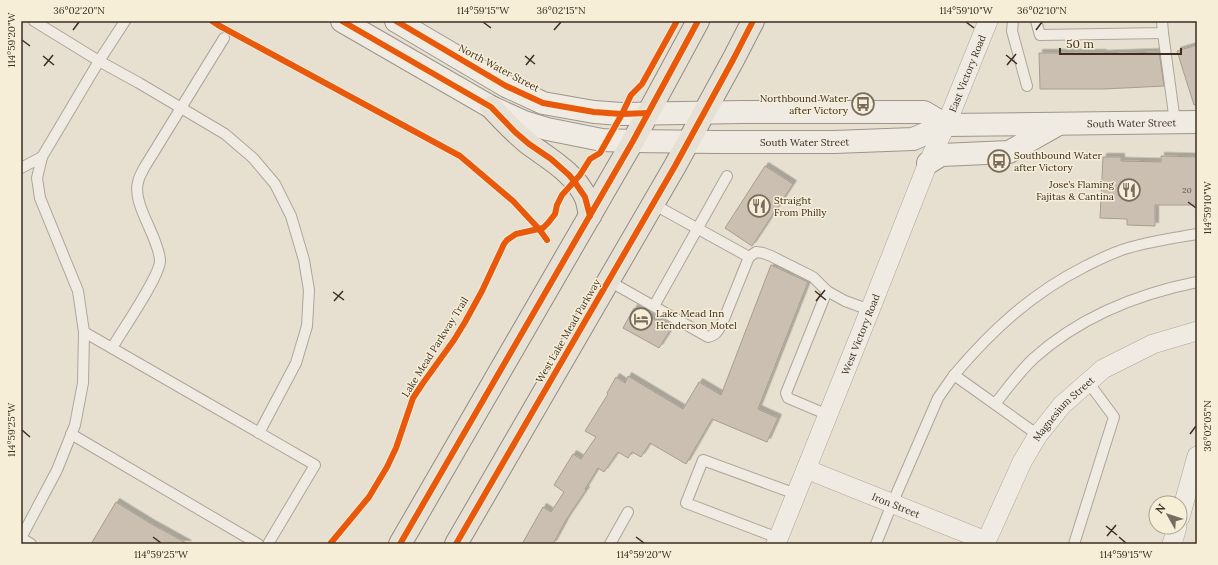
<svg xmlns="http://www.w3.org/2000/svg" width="1218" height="565" font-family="Lora,serif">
<defs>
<filter id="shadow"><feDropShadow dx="3.5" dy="-3.5" stdDeviation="0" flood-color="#0004"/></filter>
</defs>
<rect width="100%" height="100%" fill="#e7e0d1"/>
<!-- building -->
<g fill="#cbbfb2" stroke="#a89c90" filter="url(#shadow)">
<path d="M1197,45V104L1194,105L1177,51Z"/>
<path d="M1159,52L1164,86L1104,89H1040L1039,53H1103V54Z"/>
<path d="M1161,156L1197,157V205H1155V226L1127,225V219L1100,218L1103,157H1121V161L1161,162Z"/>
<path d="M765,166L793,184L752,246L725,228Z"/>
<path d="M771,265L808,282L758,409L778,418L767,442L712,419L686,464L650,443L641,457L632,452L628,458L618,452L604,472L598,468L585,489L586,490L566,520L553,544H522L543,507L551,512L564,492L554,485L573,454L581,459L596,437L585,431L608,394L607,393L616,377L625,383L628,376L683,409L699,382L721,395Z"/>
<path d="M634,308L671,329L659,348L623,328Z"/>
<path d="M116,502L150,523L188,544H91Z"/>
</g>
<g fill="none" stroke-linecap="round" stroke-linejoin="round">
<!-- service casing -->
<g stroke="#ada599" stroke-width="12">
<g id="service">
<path d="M34,21L99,61L139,83L225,134L253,158L275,184L291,216L304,260L309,290L307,326L296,363L259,433"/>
<path d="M1013,21L1012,31L1027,86"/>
<path d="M1036,21L1040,35L1163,33L1162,21"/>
<path d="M1163,33L1175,122"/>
<path d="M21,168L42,157"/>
<path d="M749,257L756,252L763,253L771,256L813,277L827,291L845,301L870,310"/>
<path d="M609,281L708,337C716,335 718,331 722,324L749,257L653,204"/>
<path d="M827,291L786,393L788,398L828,415"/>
<path d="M654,306L727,176"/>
<path d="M84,332L315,465L268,544"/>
<path d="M112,348C121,332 161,275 160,260C158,235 132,205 138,182C139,177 142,172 144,168L224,38"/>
<path d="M995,404C1007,389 1019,372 1034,358C1080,317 1137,294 1197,282"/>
<path d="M71,434L258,544"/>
<path d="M1038,435L954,375C992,330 1031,294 1084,267C1098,260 1113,252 1128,248C1151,241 1174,238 1197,234"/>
<path d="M21,538L57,470L75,425L83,383L84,332L78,291L40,198L37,178L42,157L99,61L125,21"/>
<path d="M21,538L31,544"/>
<path d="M778,538L686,503L703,460L796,494"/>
<path d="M610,544L628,512"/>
<path d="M876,544L892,504L938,398L954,375"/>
<path d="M1074,544L1114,417L1088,382"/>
</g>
</g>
<!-- minor casing -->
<g stroke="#ada599" stroke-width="20">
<g id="minor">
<path id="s1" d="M806,469L986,541"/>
<path d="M1180,517L1197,456"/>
<path id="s2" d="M776,544L870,310L928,163L946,125L988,21"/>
<path id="s3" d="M985,544L1022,462L1038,435L1062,405L1103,369L1153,344L1197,331"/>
<path d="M1172,544L1177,527"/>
</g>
</g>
<!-- secondary casing -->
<g stroke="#9c958a" stroke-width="24">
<g id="secondary">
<path id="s4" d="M342,21L491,107L524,122L547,129L602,140L633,141L717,142H834L913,139L946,125L1197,122"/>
<path d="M396,21L506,86L543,103L594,112L622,114L743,112H924L946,125"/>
<path d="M928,163L941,155L1009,152L1057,125"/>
</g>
</g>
<!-- primary casing -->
<g stroke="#928b80" stroke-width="24">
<g id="primary">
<path d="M491,107C503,120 515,133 529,144C549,159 575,173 586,198C588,204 589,210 590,216"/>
<path d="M400,544L633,141L698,21"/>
<path d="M456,544L675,166L734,58L753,21"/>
</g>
</g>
<!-- service -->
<use href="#service" stroke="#efebe3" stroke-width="10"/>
<!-- minor -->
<use href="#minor" stroke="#efebe3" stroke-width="19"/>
<!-- secondary -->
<use href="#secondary" stroke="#efebe3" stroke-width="22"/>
<!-- primary -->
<use href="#primary" stroke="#e6e1d4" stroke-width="22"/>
<!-- cycleway casing -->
<g stroke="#f7eed8" stroke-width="8">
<g id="cycleway">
<path d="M212,21L218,25L460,156L513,201L539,229L547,240"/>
<path d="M342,21L491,107L515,132L529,144L551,159L569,175L574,181L585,197L590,216"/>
<path d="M396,21L506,86L543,103L594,112L622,114L648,113"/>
<path d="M330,544L369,497L387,467L396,448L413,398L423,383L454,340L465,322L482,291L504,244L507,240L516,234L543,228L548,223L555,214L557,205L562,195L580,175L590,159L600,153L622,114L631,95L642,84L677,21"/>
<path d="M400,544L633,141L698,21"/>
<path d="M456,544L675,166L734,58L753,21"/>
</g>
</g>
<!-- cycleway -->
<use href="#cycleway" stroke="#e8590c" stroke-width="6"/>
</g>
<!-- ticks -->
<path fill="none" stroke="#3d2e20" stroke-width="1.5" d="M483,22L491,28M966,22L974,28M73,30L79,22M554,30L561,22M1036,30L1042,22M22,40L30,46M1006,55L1017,64M43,56L54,65M525,56L535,64M526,65L534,55M1007,65L1016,54M44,66L53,55M1188,202L1196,208M815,291L826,300M333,292L344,300M334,301L343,291M816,301L825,290M22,430L30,437M1190,434L1196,426M1106,526L1117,535M1107,536L1116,525M153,537L161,543M636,537L644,543M1119,537L1126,543"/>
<!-- icons -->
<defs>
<g id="bus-ring" transform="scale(1.15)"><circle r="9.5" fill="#f7eed8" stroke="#786c5e" stroke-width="1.5"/><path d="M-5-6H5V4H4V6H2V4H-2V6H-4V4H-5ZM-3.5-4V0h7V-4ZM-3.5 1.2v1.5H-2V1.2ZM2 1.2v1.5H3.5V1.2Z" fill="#786c5e"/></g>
<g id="restaurant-ring" transform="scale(1.15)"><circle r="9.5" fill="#f7eed8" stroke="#786c5e" stroke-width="1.5"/><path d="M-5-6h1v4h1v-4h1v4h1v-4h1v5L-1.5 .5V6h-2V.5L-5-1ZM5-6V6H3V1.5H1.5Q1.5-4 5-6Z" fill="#786c5e"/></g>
<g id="hotel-ring" transform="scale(1.15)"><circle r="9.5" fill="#f7eed8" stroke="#786c5e" stroke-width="1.5"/><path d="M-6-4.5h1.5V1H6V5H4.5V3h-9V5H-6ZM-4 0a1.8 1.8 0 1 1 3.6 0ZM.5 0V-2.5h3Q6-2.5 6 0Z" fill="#786c5e"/></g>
</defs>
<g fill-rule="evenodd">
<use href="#bus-ring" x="863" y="104"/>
<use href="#bus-ring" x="999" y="161"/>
<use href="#restaurant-ring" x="1129" y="190"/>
<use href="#restaurant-ring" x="759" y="206"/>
<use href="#hotel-ring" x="641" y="319"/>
</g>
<g text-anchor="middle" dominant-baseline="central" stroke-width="3" stroke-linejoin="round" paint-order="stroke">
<!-- number labels -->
<g font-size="8" fill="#605244">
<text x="1187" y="190">20</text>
</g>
<!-- street labels -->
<g font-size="10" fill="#3d2e20" stroke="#f7eed8">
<text transform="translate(499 68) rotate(28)">North Water Street</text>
<text stroke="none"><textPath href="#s2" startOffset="508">East Victory Road</textPath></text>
<text stroke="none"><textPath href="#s4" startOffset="821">South Water Street</textPath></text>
<text stroke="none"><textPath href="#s4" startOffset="491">South Water Street</textPath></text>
<text transform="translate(568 331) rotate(-60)">West Lake Mead Parkway</text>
<text stroke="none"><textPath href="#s2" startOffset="226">West Victory Road</textPath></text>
<text transform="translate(435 347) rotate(-58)">Lake Mead Parkway Trail</text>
<text stroke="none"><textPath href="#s3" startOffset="158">Magnesium Street</textPath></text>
<text stroke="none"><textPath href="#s1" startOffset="97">Iron Street</textPath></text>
</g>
<!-- poi labels -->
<g font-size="10" fill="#3d2e20" stroke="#f7eed8" text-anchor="start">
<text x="848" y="98" text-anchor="end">Northbound Water<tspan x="848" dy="12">after Victory</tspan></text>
<text x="1014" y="155">Southbound Water<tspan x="1014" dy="12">after Victory</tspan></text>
<text x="1114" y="184" text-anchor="end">Jose’s Flaming<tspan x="1114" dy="12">Fajitas &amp; Cantina</tspan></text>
<text x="774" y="200">Straight<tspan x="774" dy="12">From Philly</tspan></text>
<text x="656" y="313">Lake Mead Inn<tspan x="656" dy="12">Henderson Motel</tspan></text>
</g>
</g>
<!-- border -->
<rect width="1218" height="565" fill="none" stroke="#f7eed8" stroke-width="44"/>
<!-- north arrow -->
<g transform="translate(1168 515) rotate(309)"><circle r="19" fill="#f7eed8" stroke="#ada18e"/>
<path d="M0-3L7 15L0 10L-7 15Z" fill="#786c5e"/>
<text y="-6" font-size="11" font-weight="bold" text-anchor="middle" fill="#3d2e20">N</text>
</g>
<!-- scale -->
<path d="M1060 48v6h121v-6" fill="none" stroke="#3d2e20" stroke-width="2"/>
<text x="1066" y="48" font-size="12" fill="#3d2e20" stroke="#f7eed8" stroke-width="3" paint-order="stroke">50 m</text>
<rect x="22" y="22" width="1174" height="521" fill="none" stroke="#3d2e20" stroke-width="1.5"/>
<g font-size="10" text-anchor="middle" fill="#3d2e20">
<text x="79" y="14">36°02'20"N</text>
<text x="483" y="14">114°59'15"W</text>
<text x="561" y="14">36°02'15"N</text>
<text x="966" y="14">114°59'10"W</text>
<text x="1042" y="14">36°02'10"N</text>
<text transform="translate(11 40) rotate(-90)" y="4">114°59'20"W</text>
<text transform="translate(1207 208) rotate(-90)" y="4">114°59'10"W</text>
<text transform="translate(1207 426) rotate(-90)" y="4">36°02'05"N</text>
<text transform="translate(11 430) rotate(-90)" y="4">114°59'25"W</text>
<text x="161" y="558">114°59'25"W</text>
<text x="644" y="558">114°59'20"W</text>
<text x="1126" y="558">114°59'15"W</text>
</g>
</svg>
